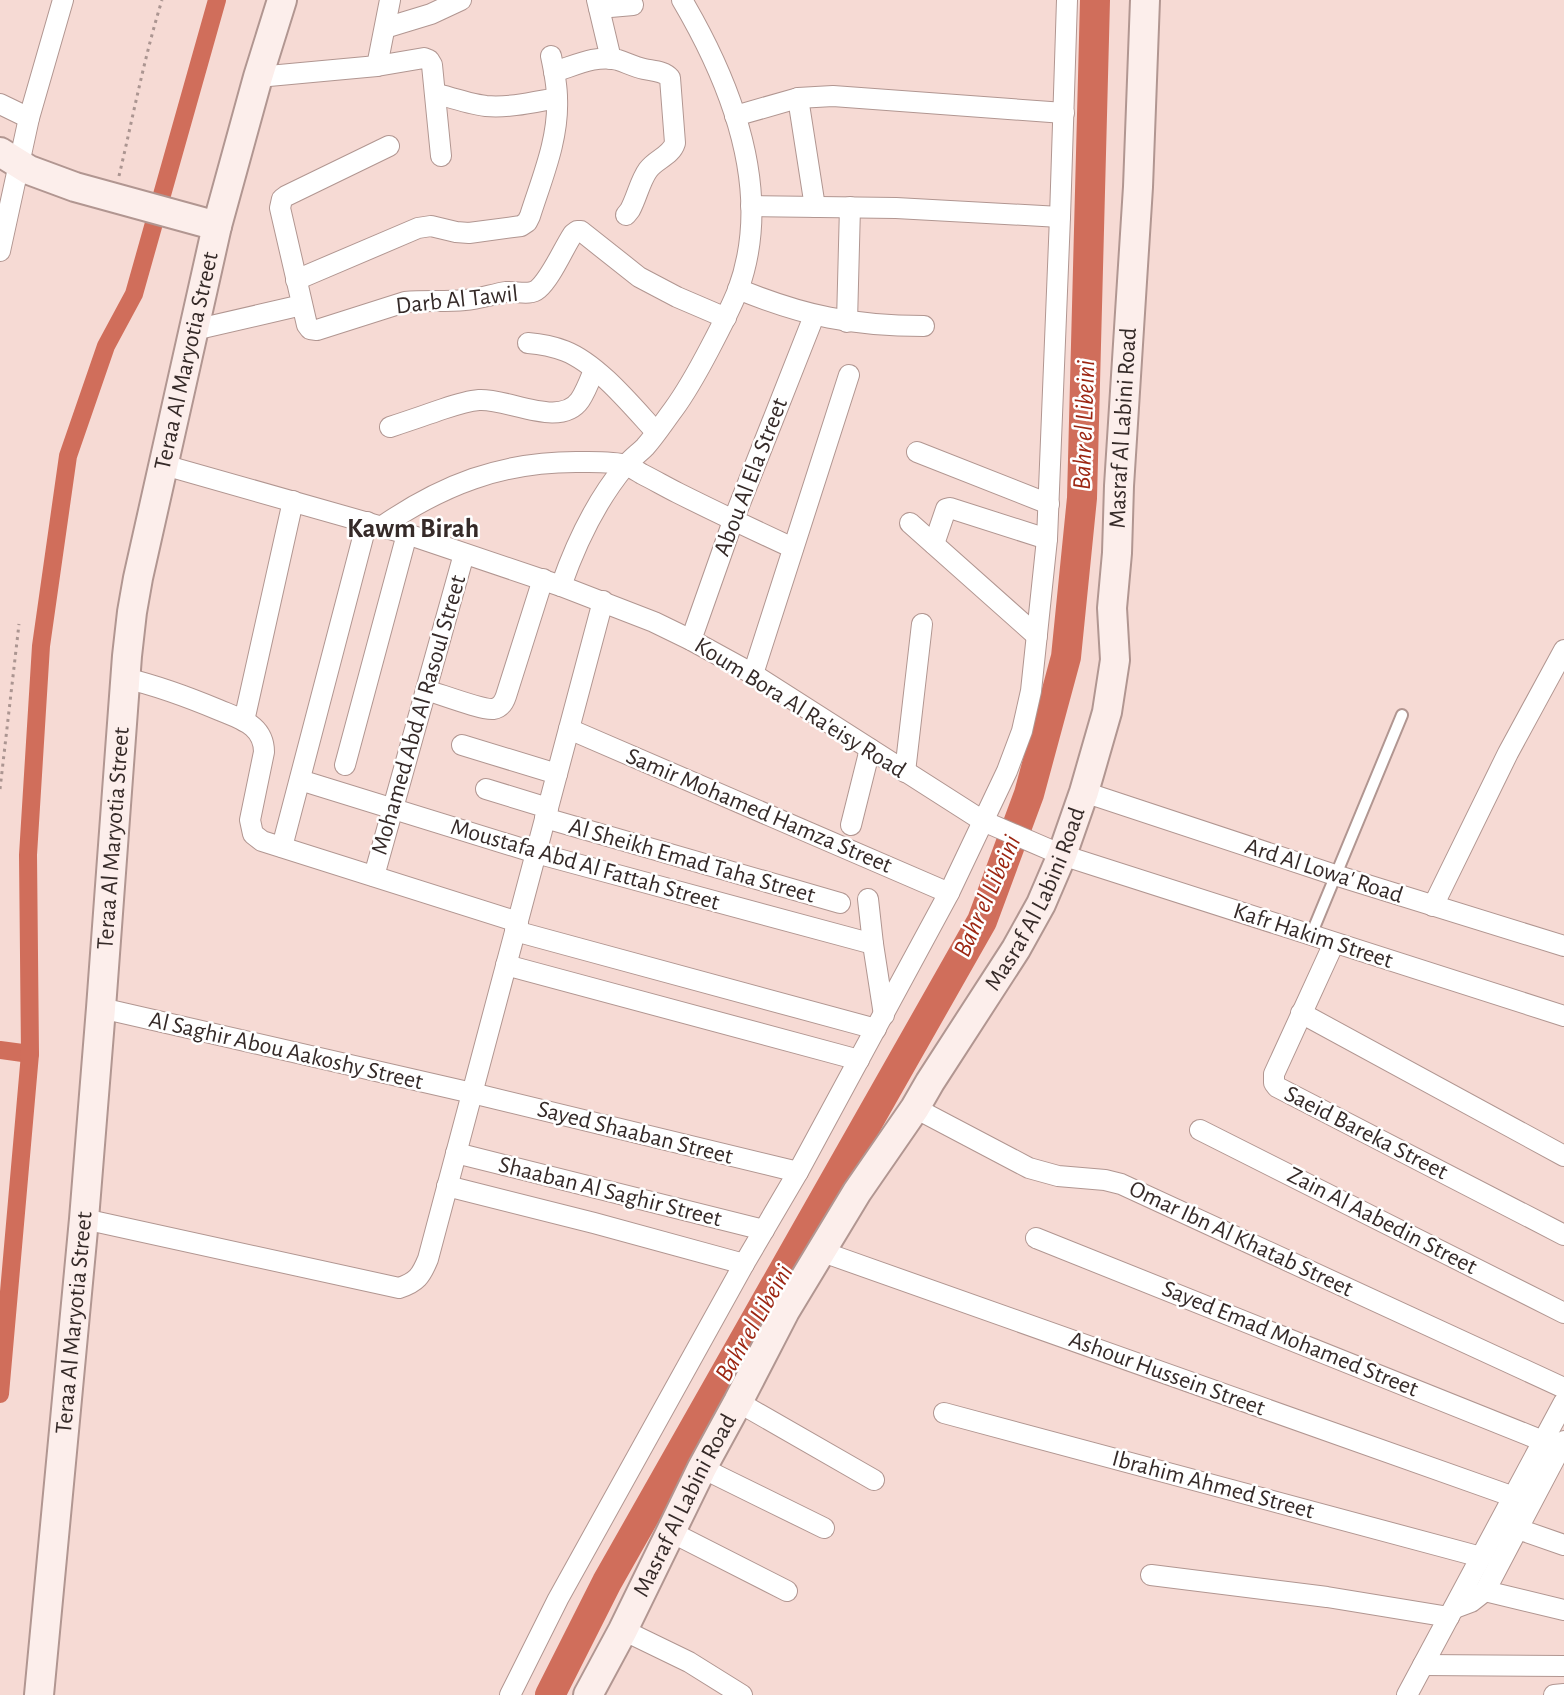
<svg xmlns="http://www.w3.org/2000/svg" width="1564" height="1695" font-family="'Alegreya Sans',sans-serif">
<rect width="100%" height="100%" fill="#f6dad4"/>
<g fill="none" stroke-linecap="round" stroke-linejoin="round">
<!-- canal -->
<g stroke="#d06e5b" stroke-width="18">
<path d="M0,1050L30,1054"/>
<path d="M0,1394L30,1054L28,855L41,646L68,456L106,346L134,294L217,0"/>
</g>
<!-- river -->
<path stroke="#d06e5b" stroke-width="30" d="M550,1695L607,1582L982,921L1029,794L1066,657L1082,498L1095,0"/>
<!-- lane casing -->
<g stroke="#b19691" stroke-width="14">
<path id="lane" d="M1311,935L1402,715"/>
</g>
<!-- street casing -->
<g stroke="#b19691" stroke-width="22">
<g id="street">
<path d="M597,0L611,59"/>
<path d="M599,8L633,5"/>
<path d="M385,28L431,14L461,0"/>
<path d="M377,66L390,0"/>
<path d="M554,72C574,66 596,54 618,60C627,63 635,67 644,69C653,71 664,71 670,78L675,143C671,156 656,159 648,170C640,181 637,197 630,210L626,215"/>
<path d="M258,77L377,66L424,58L429,60L432,65L441,156"/>
<path d="M435,93C452,98 469,104 486,106C510,108 534,102 557,98"/>
<path d="M798,98L815,207"/>
<path d="M0,104L29,118"/>
<path d="M735,116L798,98L833,96L1064,113"/>
<path d="M389,146L286,196L282,199L280,208L307,325L310,329L317,330L405,302C425,300 445,302 465,300C479,299 493,294 506,292C517,291 530,296 538,289C551,278 563,249 573,234L577,231H581L639,277L677,297L726,318"/>
<path d="M751,206L896,208L1060,217"/>
<path d="M0,251L29,118L63,0"/>
<path d="M296,280L418,228L431,226L456,232L469,233L521,226L527,222L530,216C542,178 559,139 557,98C557,84 554,70 551,56"/>
<path d="M738,289C804,316 853,326 924,326"/>
<path d="M847,322L850,207"/>
<path d="M194,330L302,305"/>
<path d="M528,343C541,344 552,346 565,351C598,364 632,406 656,432"/>
<path d="M390,427C408,421 426,415 443,409C455,405 467,401 479,400C508,398 560,429 580,400C586,391 590,380 594,370"/>
<path d="M917,452L1049,504"/>
<path d="M164,465L407,534L561,586L654,622L691,640L753,674L983,821L1062,855L1564,1016"/>
<path d="M910,523L1037,636"/>
<path d="M381,527C442,485 501,462 576,462C590,462 613,461 626,465C631,467 637,471 642,474C654,480 666,487 678,493C716,512 754,530 793,548"/>
<path d="M934,544L946,509L950,508L1047,539"/>
<path d="M561,586C576,543 596,501 625,466C631,459 639,453 645,447C655,436 664,422 673,410C687,391 699,369 710,348C720,329 730,310 738,290C774,192 732,85 682,0"/>
<path d="M691,640L733,521L814,316"/>
<path d="M753,674L849,375"/>
<path d="M125,678C158,686 188,697 219,710C231,715 244,719 253,727C261,734 264,742 264,752L250,820L253,834L262,841L518,922"/>
<path d="M426,690C440,694 482,710 493,709C500,708 504,702 506,696L543,579"/>
<path d="M244,721L293,501"/>
<path d="M569,729L949,893"/>
<path d="M462,745L557,774"/>
<path d="M345,765L407,534"/>
<path d="M905,772L922,624"/>
<path d="M300,780L536,853L873,944"/>
<path d="M486,789L548,808"/>
<path d="M1084,792L1335,875L1564,946"/>
<path d="M545,818L840,903"/>
<path d="M851,825L870,749"/>
<path d="M282,847L367,522"/>
<path d="M374,876L464,554"/>
<path d="M868,899L873,944L884,1015"/>
<path d="M1433,906L1508,753L1564,650"/>
<path d="M515,931L876,1029"/>
<path d="M1334,943L1274,1074V1083L1277,1087L1564,1235"/>
<path d="M506,965L859,1060"/>
<path d="M101,1008L472,1093L798,1172"/>
<path d="M1301,1013L1564,1156"/>
<path d="M915,1108L1029,1168L1058,1176L1105,1180L1121,1184L1564,1388"/>
<path d="M1200,1130L1564,1313"/>
<path d="M456,1153L764,1230"/>
<path d="M447,1186L594,1223L744,1264"/>
<path d="M84,1219L399,1288C417,1282 421,1276 428,1259L603,601"/>
<path d="M1036,1238L1543,1441"/>
<path d="M820,1251L1514,1497"/>
<path d="M738,1402L874,1480"/>
<path d="M944,1413L1481,1557"/>
<path d="M702,1468L824,1528"/>
<path d="M1518,1529L1564,1545"/>
<path d="M671,1532L787,1591"/>
<path d="M1151,1575L1327,1597L1449,1617"/>
<path d="M1485,1591L1564,1610"/>
<path d="M1455,1608L1471,1602L1485,1591L1564,1441"/>
<path d="M623,1630L689,1662L742,1695"/>
<path d="M1423,1665L1564,1666"/>
<path d="M510,1695L558,1599L744,1264L798,1172L949,893L1007,771L1022,731L1031,691L1047,539L1060,217L1067,0"/>
<path d="M1407,1695L1564,1402"/>
<path d="M1554,1695L1564,1694"/>
</g>
</g>
<!-- secondary casing -->
<g stroke="#b19691" stroke-width="32">
<g id="secondary">
<path d="M0,152L29,170L75,187L217,226"/>
<path id="s1" d="M39,1695L84,1219L101,1008L127,656L132,612L138,578L217,226L258,77L282,0"/>
<path id="s2" d="M588,1695L623,1630L702,1468L738,1402L785,1311L857,1192L915,1108L930,1082L1016,949L1041,904L1062,855L1084,792L1107,712L1115,660L1112,608L1117,553L1119,486L1138,187L1145,0"/>
</g>
</g>
<!-- path -->
<g stroke="#ab9591" stroke-width="3" stroke-dasharray="3 4.5" stroke-linecap="butt">
<path d="M119,176C133,117 144,58 162,0"/>
<path d="M0,789L19,624"/>
</g>
<!-- lane -->
<use href="#lane" stroke="#fff" stroke-width="10"/>
<!-- street -->
<use href="#street" stroke="#fff" stroke-width="20"/>
<!-- secondary -->
<use href="#secondary" stroke="#fceeeb" stroke-width="28"/>
</g>
<g text-anchor="middle" dominant-baseline="central" stroke-width="5" stroke-linejoin="round" paint-order="stroke">
<!-- street labels -->
<g font-size="24" fill="#352a28" stroke="#fff">
<text transform="translate(457 300) rotate(-6)">Darb Al Tawil</text>
<text stroke="none"><textPath href="#s1" startOffset="1344">Teraa Al Maryotia Street</textPath></text>
<text stroke="none"><textPath href="#s2" startOffset="1401">Masraf Al Labini Road</textPath></text>
<text transform="translate(751 477) rotate(-69)">Abou Al Ela Street</text>
<text transform="translate(800 708) rotate(32)">Koum Bora Al Ra'eisy Road</text>
<text transform="translate(419 715) rotate(-74)">Mohamed Abd Al Rasoul Street</text>
<text transform="translate(759 811) rotate(23)">Samir Mohamed Hamza Street</text>
<text stroke="none"><textPath href="#s1" startOffset="860">Teraa Al Maryotia Street</textPath></text>
<text transform="translate(692 861) rotate(16)">Al Sheikh Emad Taha Street</text>
<text transform="translate(585 865) rotate(16)">Moustafa Abd Al Fattah Street</text>
<text transform="translate(1324 871) rotate(18)">Ard Al Lowa' Road</text>
<text stroke="none"><textPath href="#s2" startOffset="915">Masraf Al Labini Road</textPath></text>
<text transform="translate(1313 936) rotate(18)">Kafr Hakim Street</text>
<text transform="translate(286 1051) rotate(13)">Al Saghir Abou Aakoshy Street</text>
<text transform="translate(635 1133) rotate(14)">Sayed Shaaban Street</text>
<text transform="translate(1366 1133) rotate(27)">Saeid Bareka Street</text>
<text transform="translate(610 1192) rotate(14)">Shaaban Al Saghir Street</text>
<text transform="translate(1382 1221) rotate(27)">Zain Al Aabedin Street</text>
<text transform="translate(1241 1239) rotate(25)">Omar Ibn Al Khatab Street</text>
<text stroke="none"><textPath href="#s1" startOffset="374">Teraa Al Maryotia Street</textPath></text>
<text transform="translate(1290 1339) rotate(22)">Sayed Emad Mohamed Street</text>
<text transform="translate(1167 1374) rotate(20)">Ashour Hussein Street</text>
<text transform="translate(1213 1485) rotate(15)">Ibrahim Ahmed Street</text>
<text stroke="none"><textPath href="#s2" startOffset="213">Masraf Al Labini Road</textPath></text>
</g>
<!-- water labels -->
<g font-size="26" font-style="italic" fill="#9c2612" stroke="#fff">
<text transform="translate(1084 425) rotate(-88)">Bahr el Libeini</text>
<text transform="translate(987 896) rotate(-66)">Bahr el Libeini</text>
<text transform="translate(754 1323) rotate(-60)">Bahr el Libeini</text>
</g>
<!-- quarter labels -->
<g font-size="27" font-weight="bold" fill="#352a28" stroke="#fff">
<text x="413" y="528">Kawm Birah</text>
</g>
</g>
</svg>
